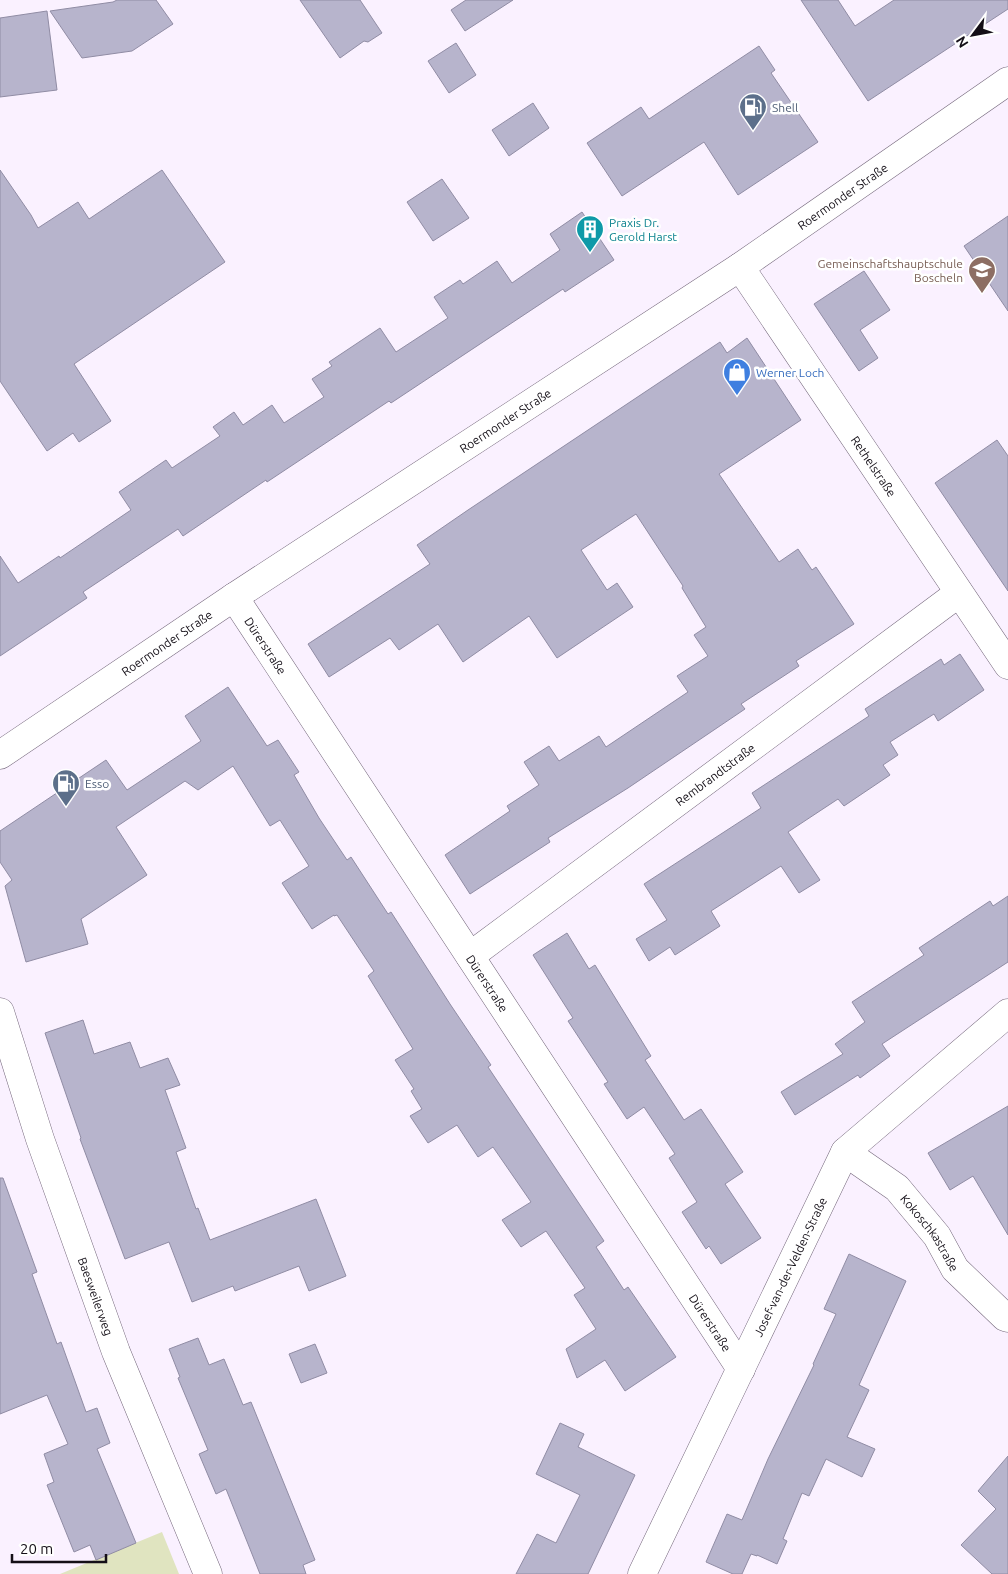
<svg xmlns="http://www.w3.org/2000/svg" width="1008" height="1574" font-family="Ubuntu,sans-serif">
<rect width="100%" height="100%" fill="#faf1ff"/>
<!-- green -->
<path fill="#e0e4c0" d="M162,1532L179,1574H60Z"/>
<!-- building -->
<g fill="#b7b4cc" stroke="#908ca4">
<path d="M117,0H156L173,24L132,51L82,58L50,11L113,2Z"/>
<path d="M300,0H360L382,33L368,42L364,41L340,58Z"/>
<path d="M466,0H513L465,31L451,10Z"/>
<path d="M801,0H838L855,26L894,0H1008V9L868,101Z"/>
<path d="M47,11L57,90L0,97V18Z"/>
<path d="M456,43L476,75L449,93L428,61Z"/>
<path d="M759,46L775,70L771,73L818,142L738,195L704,142L622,196L587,143L641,107L649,119Z"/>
<path d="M533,103L549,128L509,156L492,130Z"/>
<path d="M0,170L31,215L38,228L78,202L89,219L162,170L225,262L74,364L111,421L79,442L73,433L47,451L0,381Z"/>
<path d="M442,179L469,218L433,241L407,202Z"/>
<path d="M582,212L614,260L565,292L563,289L391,403L389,401L267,482L266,480L183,536L178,529L83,592L87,598L0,656V556L18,583L59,556L60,558L131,510L119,492L166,460L172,468L220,436L213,427L234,412L243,425L272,405L284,423L324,397L312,379L332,366L329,362L380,328L396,352L448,318L434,297L460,280L463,284L497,261L512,283L560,250L550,234Z"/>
<path d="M1008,216V311L964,246Z"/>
<path d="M864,271L890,310L860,330L878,358L859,371L814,304Z"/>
<path d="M747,338L801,420L719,474L779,562L798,549L812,570L816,567L854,624L796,661L799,666L741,704L745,709L628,788L548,838L550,842L470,894L445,855L510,811L507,806L539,785L524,762L549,746L559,761L599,736L606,747L688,692L677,676L708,656L694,635L706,627L682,588L683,586L636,514L581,550L607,590L617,583L633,607L557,658L529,616L463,662L438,624L399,650L390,638L329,677L308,644L430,564L417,545L468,510L720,342L727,353Z"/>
<path d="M997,440L1008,456V591L935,483Z"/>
<path d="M960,654L984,690L938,721L934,714L890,742L898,755L883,765L890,775L844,806L838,799L788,832L820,880L799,893L781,866L711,911L720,926L675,955L670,947L649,961L636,939L667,920L644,884L761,808L752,793L869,716L865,709L941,659L944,665Z"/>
<path d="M228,687L267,746L278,740L299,772L294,775L319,818L347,860L351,857L388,914L391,912L450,1004L491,1065L488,1067L604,1241L596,1247L624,1290L628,1287L676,1357L625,1391L605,1360L577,1378L566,1349L596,1329L574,1295L585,1288L546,1231L521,1247L502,1220L531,1202L493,1147L478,1157L457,1125L428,1143L410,1116L422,1109L411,1091L414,1089L395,1060L413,1049L368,976L374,971L337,915L334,916V915L312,929L282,883L309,866L280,820L270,826L233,766L198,790L185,781L116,827L147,875L81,919L88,944L26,962L5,886L12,880L0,862V831L106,760L127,790L201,741L185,716Z"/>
<path d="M1008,896V962L882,1044L890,1056L860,1078L858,1075L795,1115L781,1092L843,1054L835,1044L865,1022L852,1002L924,955L919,948L990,901L993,906Z"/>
<path d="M567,933L589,969L595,965L651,1056L645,1060L684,1120L701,1109L743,1172L725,1184L761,1238L721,1264L709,1246L706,1249L682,1212L697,1202L669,1158L675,1154L644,1107L627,1119L604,1084L608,1082L568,1021L573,1018L533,955Z"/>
<path d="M83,1020L94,1054L130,1042L140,1068L168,1058L180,1085L165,1090L186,1148L176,1152L196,1209L198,1208L210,1240L316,1199L346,1276L309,1291L299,1266L235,1291L233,1286L192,1302L169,1242L125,1259L80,1139L81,1138L45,1033Z"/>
<path d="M1008,1106V1235L973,1176L950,1190L928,1153Z"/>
<path d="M0,1178H3L37,1272L32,1274L57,1344L61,1342L86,1412L97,1408L110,1443L97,1449L136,1543L96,1560L90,1545L74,1552L47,1485L54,1482L44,1454L68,1444L47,1395L0,1414Z"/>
<path d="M849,1254L906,1281L859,1385L869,1390L847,1437L875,1449L862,1477L826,1459L809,1496L802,1493L783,1539L787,1541L777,1564L757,1555V1556L751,1554L742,1574H733L706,1562L727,1514L742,1520L768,1459L814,1365L813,1364L836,1314L824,1309Z"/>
<path d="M198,1338L209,1365L224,1359L243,1405L251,1402L315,1560L303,1565L306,1574H260L226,1489L216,1494L199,1454L208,1450L178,1378L180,1377L169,1349Z"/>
<path d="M315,1344L327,1373L301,1383L289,1354Z"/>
<path d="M560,1423L584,1434L578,1447L635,1475L588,1574H516L537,1534L556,1543L580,1495L536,1474Z"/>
<path d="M1008,1456V1574H992L961,1545L996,1509L978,1491Z"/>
</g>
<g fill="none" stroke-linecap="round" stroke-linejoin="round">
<!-- street casing -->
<g stroke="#74677b" stroke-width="29">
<g id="street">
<path id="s1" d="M740,267L1008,665"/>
<path id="s2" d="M234,597L741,1369"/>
<path id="s3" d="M470,956L959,593"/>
<path id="s4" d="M0,1012L40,1139L116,1352L208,1574"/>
<path id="s5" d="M845,1152L897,1188L937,1236L955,1269L1005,1317L1008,1318"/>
<path id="s6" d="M642,1574L845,1152L1008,1013"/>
</g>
</g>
<!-- secondary casing -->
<g stroke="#74677b" stroke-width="29">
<g id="secondary">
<path id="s7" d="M0,755L234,597L740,267L1008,81"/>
</g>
</g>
<!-- street -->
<use href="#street" stroke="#fff" stroke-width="28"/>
<!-- secondary -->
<use href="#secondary" stroke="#fff" stroke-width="28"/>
</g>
<!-- icons -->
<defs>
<g id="fuel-pin" transform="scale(1.4375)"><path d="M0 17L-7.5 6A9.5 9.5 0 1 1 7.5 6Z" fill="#5c6f8a" stroke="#fff"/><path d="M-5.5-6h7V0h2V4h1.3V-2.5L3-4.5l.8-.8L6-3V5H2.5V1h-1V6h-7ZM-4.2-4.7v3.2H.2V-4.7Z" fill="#fff"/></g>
<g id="building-pin" transform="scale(1.4375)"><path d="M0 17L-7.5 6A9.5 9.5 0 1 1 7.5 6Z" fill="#0f9aa8" stroke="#fff"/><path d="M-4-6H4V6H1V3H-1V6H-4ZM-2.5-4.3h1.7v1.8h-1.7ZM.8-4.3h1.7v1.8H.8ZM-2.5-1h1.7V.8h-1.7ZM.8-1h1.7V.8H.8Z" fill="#fff"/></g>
<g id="school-pin" transform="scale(1.4375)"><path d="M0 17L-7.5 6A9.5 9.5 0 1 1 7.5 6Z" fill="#8d6e63" stroke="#fff"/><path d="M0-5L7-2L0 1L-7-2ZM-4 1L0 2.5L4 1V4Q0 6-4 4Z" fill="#fff"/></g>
<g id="shop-pin" transform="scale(1.4375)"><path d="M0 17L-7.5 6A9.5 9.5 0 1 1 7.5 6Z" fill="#3f7fe0" stroke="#fff"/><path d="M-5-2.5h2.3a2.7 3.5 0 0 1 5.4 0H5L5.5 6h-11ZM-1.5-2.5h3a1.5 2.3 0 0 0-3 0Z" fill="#fff"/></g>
</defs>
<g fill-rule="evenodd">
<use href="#fuel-pin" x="753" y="107"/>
<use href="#building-pin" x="590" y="229"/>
<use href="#school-pin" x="982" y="270"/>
<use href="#shop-pin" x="737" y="372"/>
<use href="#fuel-pin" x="66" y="783"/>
</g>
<g text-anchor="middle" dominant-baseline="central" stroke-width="5" stroke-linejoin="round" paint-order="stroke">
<!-- service labels -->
<g font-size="12" fill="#4e5e75" stroke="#fff" text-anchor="start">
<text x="772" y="107">Shell</text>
<text x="85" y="783">Esso</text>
</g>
<!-- street labels -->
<g font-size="12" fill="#140f17" stroke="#fff">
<text stroke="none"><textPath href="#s7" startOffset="1011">Roermonder Straße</textPath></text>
<text stroke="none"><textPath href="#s7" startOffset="606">Roermonder Straße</textPath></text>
<text stroke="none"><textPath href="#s1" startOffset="240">Rethelstraße</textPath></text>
<text stroke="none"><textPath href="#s7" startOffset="201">Roermonder Straße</textPath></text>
<text stroke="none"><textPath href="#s2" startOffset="58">Dürerstraße</textPath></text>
<text stroke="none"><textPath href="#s3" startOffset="305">Rembrandtstraße</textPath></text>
<text stroke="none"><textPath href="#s2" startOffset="462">Dürerstraße</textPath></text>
<text stroke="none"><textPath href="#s5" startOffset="119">Kokoschkastraße</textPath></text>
<text stroke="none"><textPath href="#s6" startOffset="341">Josef-van-der-Velden-Straße</textPath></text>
<text stroke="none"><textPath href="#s4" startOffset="300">Baesweilerweg</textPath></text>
<text stroke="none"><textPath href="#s2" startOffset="868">Dürerstraße</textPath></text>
</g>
<!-- culture labels -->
<g font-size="12" fill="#0d838f" stroke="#fff" text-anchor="start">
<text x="609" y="222">Praxis Dr.<tspan x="609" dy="14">Gerold Harst</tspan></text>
</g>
<!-- education labels -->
<g font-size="12" fill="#785e54" stroke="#fff" text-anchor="end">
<text x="963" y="263">Gemeinschaftshauptschule<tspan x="963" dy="14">Boscheln</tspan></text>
</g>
<!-- shop labels -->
<g font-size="12" fill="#366cbe" stroke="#fff" text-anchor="start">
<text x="756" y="372">Werner Loch</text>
</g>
</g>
<!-- north arrow -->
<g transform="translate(973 35) rotate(238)" stroke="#ffffff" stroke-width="4" paint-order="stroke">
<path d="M0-4L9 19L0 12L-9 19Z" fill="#140f17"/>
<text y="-8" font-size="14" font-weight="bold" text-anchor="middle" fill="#140f17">N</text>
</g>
<!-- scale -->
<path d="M12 1554v8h94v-8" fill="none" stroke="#140f17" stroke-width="2.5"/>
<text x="20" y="1554" font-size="15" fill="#140f17" stroke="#ffffff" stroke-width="4" paint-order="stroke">20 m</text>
</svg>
